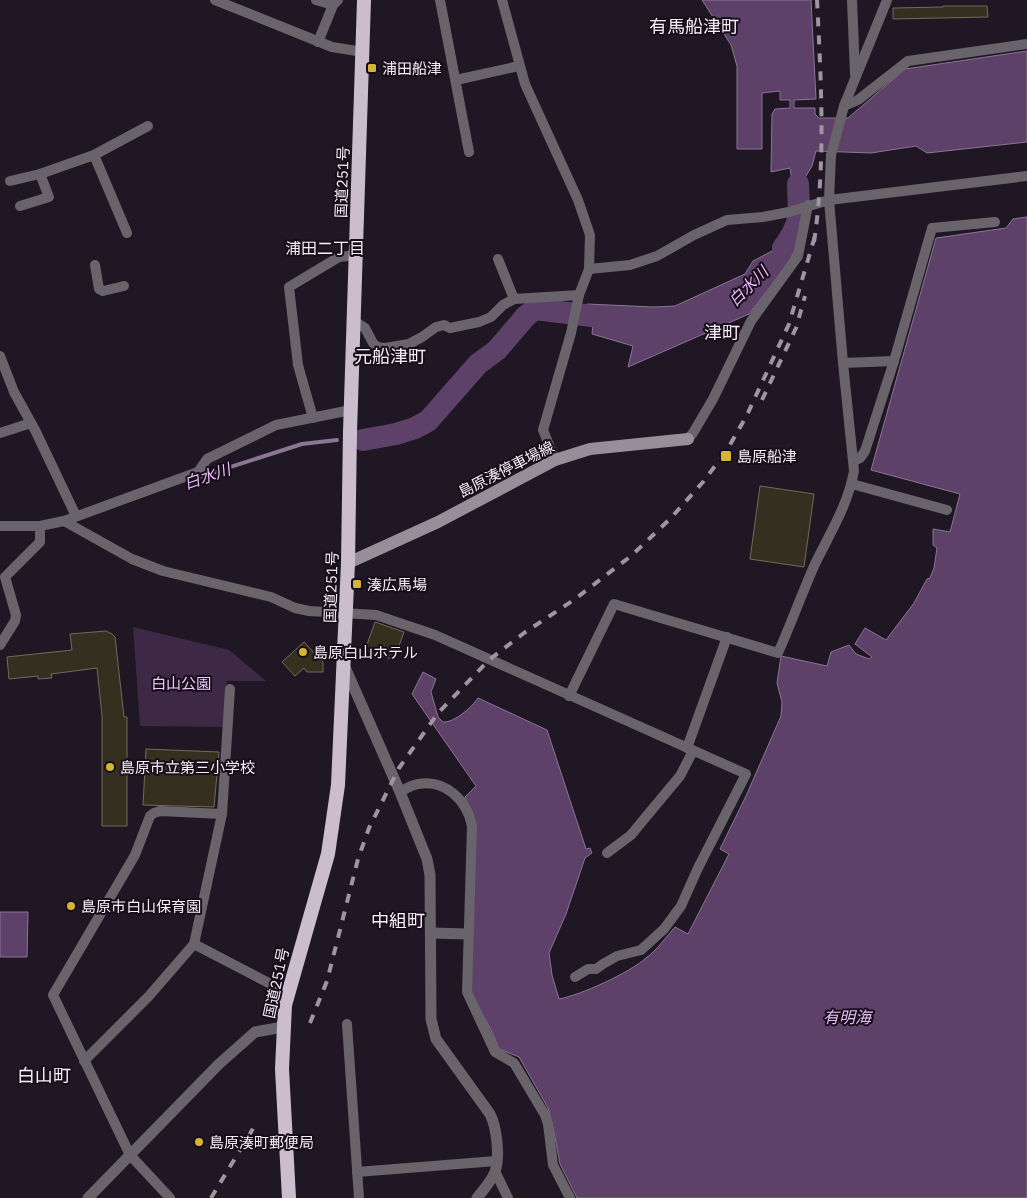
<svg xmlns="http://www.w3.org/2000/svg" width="1027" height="1198" font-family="'IBM Plex Sans','Noto Sans JP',sans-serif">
<rect width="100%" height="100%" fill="#201724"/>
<!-- green -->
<path fill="#3d2945" d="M133,627L229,650L266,681H227L223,727L140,726Z"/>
<!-- water -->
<g fill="#5d4168" stroke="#8a7593">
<path d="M702,0H811L816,99L794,100V108H815V114L819,118H848L905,69L1027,51V142L927,153L916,146L871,153L816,151L812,166L800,186L803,203L796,206L790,168L771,172L772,114L775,109L790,108V100H780V91L762,93V149H737V66L731,45Z"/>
<path d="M1027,217V1198H577L560,1164L554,1132L548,1108L519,1057L499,1049L491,1030L468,989L476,825L465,797L476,786L412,694L423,672L436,679L431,692L438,717L443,722C454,723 472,707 478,698L547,730L586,849L590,848L592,853L585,858L566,914L549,953L552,975L559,999C581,995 629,973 646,958C657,950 666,937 675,927L688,934L729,854L720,849L746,796L781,716L782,702L777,683L781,656L827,666L831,652L849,645L856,654L869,659L872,657L855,644L865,628L886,640L914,603L927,579L930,578L934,568L937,548L933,545V529L950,532L960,494L871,470L936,238L1006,228L1013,219Z"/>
<path d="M796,220L801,223L796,246L789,263L749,314L628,367L633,346L592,334L593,323L583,322V318H579L580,307H587V304L654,307L675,306L745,274L753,261L776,249Z"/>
<path d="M0,912H28L27,957H0Z"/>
</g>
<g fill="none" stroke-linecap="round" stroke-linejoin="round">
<!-- stream -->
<path stroke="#8a7593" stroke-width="4" d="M196,478L302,444L337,440"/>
<!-- river -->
<g stroke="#5d4168" stroke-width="22">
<path d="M783,248C802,222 799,215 798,184"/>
<path d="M363,440L396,434L415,428L428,421L478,364L497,350L526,316L535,309L600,317"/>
</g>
</g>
<!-- building -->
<g fill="#342f1f" stroke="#706b59">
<path d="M943,6H987L988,17L893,19V8L943,7Z"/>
<path d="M760,486L814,494L804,567L750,559Z"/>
<path d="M375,622L404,632L394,660L365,650Z"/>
<path d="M106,631L112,634L115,637L124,717H127V826H102V716L97,668L51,674L52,678L38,679V676L9,679L7,657L72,650L70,634Z"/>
<path d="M304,642L323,662V672H307L304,668L295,676L282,662Z"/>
<path d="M146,749L219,752L214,807L143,805Z"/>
</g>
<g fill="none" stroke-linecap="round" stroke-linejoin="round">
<!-- minor -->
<g stroke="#69646b" stroke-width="10">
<path d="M215,0L332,47L363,52"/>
<path d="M316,0L333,5"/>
<path d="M440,0L469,152"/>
<path d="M502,0L525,84L578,200L590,235L589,269L579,295L571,333L543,430L555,460"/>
<path d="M852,0L855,74"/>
<path d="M318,42L333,5L338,0"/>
<path d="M456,80L519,66"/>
<path d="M844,106L858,100L908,61L1027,44"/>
<path d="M94,155L127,233"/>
<path d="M10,181L40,174"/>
<path d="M20,206L49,197L40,174L94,155L148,126"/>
<path d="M498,259L514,299"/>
<path d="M95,265L99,289L103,291L124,286"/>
<path d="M589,269L630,265L657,256L694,235L727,220L763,217L789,212L829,200L1027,176"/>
<path d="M354,321L365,328L373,343L377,347L385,348L409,344L422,337L436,327L444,325L450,328L479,322L491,317L503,305L514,299L579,295"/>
<path d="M0,356L14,392L35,430L76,516"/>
<path d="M843,363L894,361L932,228L995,222"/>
<path d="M313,418L298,365L289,287L339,257L357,255"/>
<path d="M0,433L31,423"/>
<path d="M688,439L693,433L713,399L751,321L798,256L808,205"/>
<path d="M854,461L860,458L865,451L894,361"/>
<path d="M852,484L947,510"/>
<path d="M64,521L198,472L207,459L276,425L351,410"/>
<path d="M0,526H40L64,521L132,559L163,571L271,597L295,608L309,611L376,615L435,635L746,774L698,868L681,906L664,929L641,950L617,956L603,964L596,969H588L575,977"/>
<path d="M0,645L15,621L16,615L5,577L40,542V526"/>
<path d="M569,696L614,604L778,653C791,624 802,593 815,564C830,533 848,505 854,471L843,363L829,200L831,155L844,106L887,0"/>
<path d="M687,748L727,637"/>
<path d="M400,792C405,789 411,785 418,784C445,779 467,800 472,826L467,992L495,1052L514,1063L545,1115L548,1124L553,1165L570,1198"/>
<path d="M607,853L631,835L645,818L680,776L693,751"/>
<path d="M194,944L288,993"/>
<path d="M347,1024L359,1198"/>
<path d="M84,1061L149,996L194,944L222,814L230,689"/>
<path d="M495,1171L508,1198"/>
<path d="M357,1172L496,1161"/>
<path d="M170,1198L130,1155L53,995L135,855L150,816L154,813L160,811L222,814"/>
</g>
<!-- tertiary -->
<g stroke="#69646b" stroke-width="11">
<path d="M344,665L400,792L427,859L430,875L431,1019L436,1039L490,1114C497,1128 500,1157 495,1172C491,1182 483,1190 477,1198"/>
<path d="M431,933L468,934"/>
<path d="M88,1198L219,1064L255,1032L283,1027"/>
</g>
<!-- secondary -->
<path stroke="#978e9a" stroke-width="12" d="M348,563L438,522L555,460L590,449L688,439"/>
<!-- trunk -->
<path stroke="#cabece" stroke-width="14" d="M289,1198L282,1069L285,1005L328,854L338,785L348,563L350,432L364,0"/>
<!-- rail -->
<g stroke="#9d95a0" stroke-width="4" stroke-dasharray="9 9" stroke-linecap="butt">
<path d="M814,242C826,162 821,80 817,0"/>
<path d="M762,400L796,328L805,296"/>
<path d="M310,1023L327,981L358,859L369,828L399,768L438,713L489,660L524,633L575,599L631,556L670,519L703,482L727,450L747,415L789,324L815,236"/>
<path d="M211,1198L254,1127"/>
</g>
</g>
<!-- markers -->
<g fill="#d5b534" stroke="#170e1a" stroke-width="2">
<rect x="367" y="63" width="10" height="10" rx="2.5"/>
<rect x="720" y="450" width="12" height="12" rx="2.5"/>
<rect x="352" y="579" width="10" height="10" rx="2.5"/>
<circle cx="303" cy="652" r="5"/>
<circle cx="110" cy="767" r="5"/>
<circle cx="71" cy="906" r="5"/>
<circle cx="199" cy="1142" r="5"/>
</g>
<g text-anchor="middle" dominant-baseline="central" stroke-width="4" stroke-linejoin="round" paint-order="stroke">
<!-- poi labels -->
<g font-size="15" fill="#f4edf7" stroke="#170e1a" text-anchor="start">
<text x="382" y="68">浦田船津</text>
<text x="737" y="456">島原船津</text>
<text x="367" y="584">湊広馬場</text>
<text x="313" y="652">島原白山ホテル</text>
<text x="120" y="767">島原市立第三小学校</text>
<text x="81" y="906">島原市白山保育園</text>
<text x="209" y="1142">島原湊町郵便局</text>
</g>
<!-- street labels -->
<g font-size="15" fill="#f4edf7" stroke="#170e1a">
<text transform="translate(342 182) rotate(-88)">国道251号</text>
<text transform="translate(506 469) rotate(-27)">島原湊停車場線</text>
<text transform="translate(331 587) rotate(-88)">国道251号</text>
<text transform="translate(276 983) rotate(-78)">国道251号</text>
</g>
<!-- park labels -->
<g font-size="15" fill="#eec9fd" stroke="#170e1a">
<text x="181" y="683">白山公園</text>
</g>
<!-- neighbourhood labels -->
<g font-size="16" fill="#f4edf7" stroke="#170e1a">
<text x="325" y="248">浦田二丁目</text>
</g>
<!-- water labels -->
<g font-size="16" font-style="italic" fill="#e8bbfb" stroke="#170e1a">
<text transform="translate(748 286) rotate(-45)">白水川</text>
<text transform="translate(207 476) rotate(-19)">白水川</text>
<text x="847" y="1017">有明海</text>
</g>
<!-- quarter labels -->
<g font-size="18" fill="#f4edf7" stroke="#170e1a">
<text x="694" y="26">有馬船津町</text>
<text x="722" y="332">津町</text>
<text x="390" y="356">元船津町</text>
<text x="398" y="920">中組町</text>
<text x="44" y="1075">白山町</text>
</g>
</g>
</svg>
